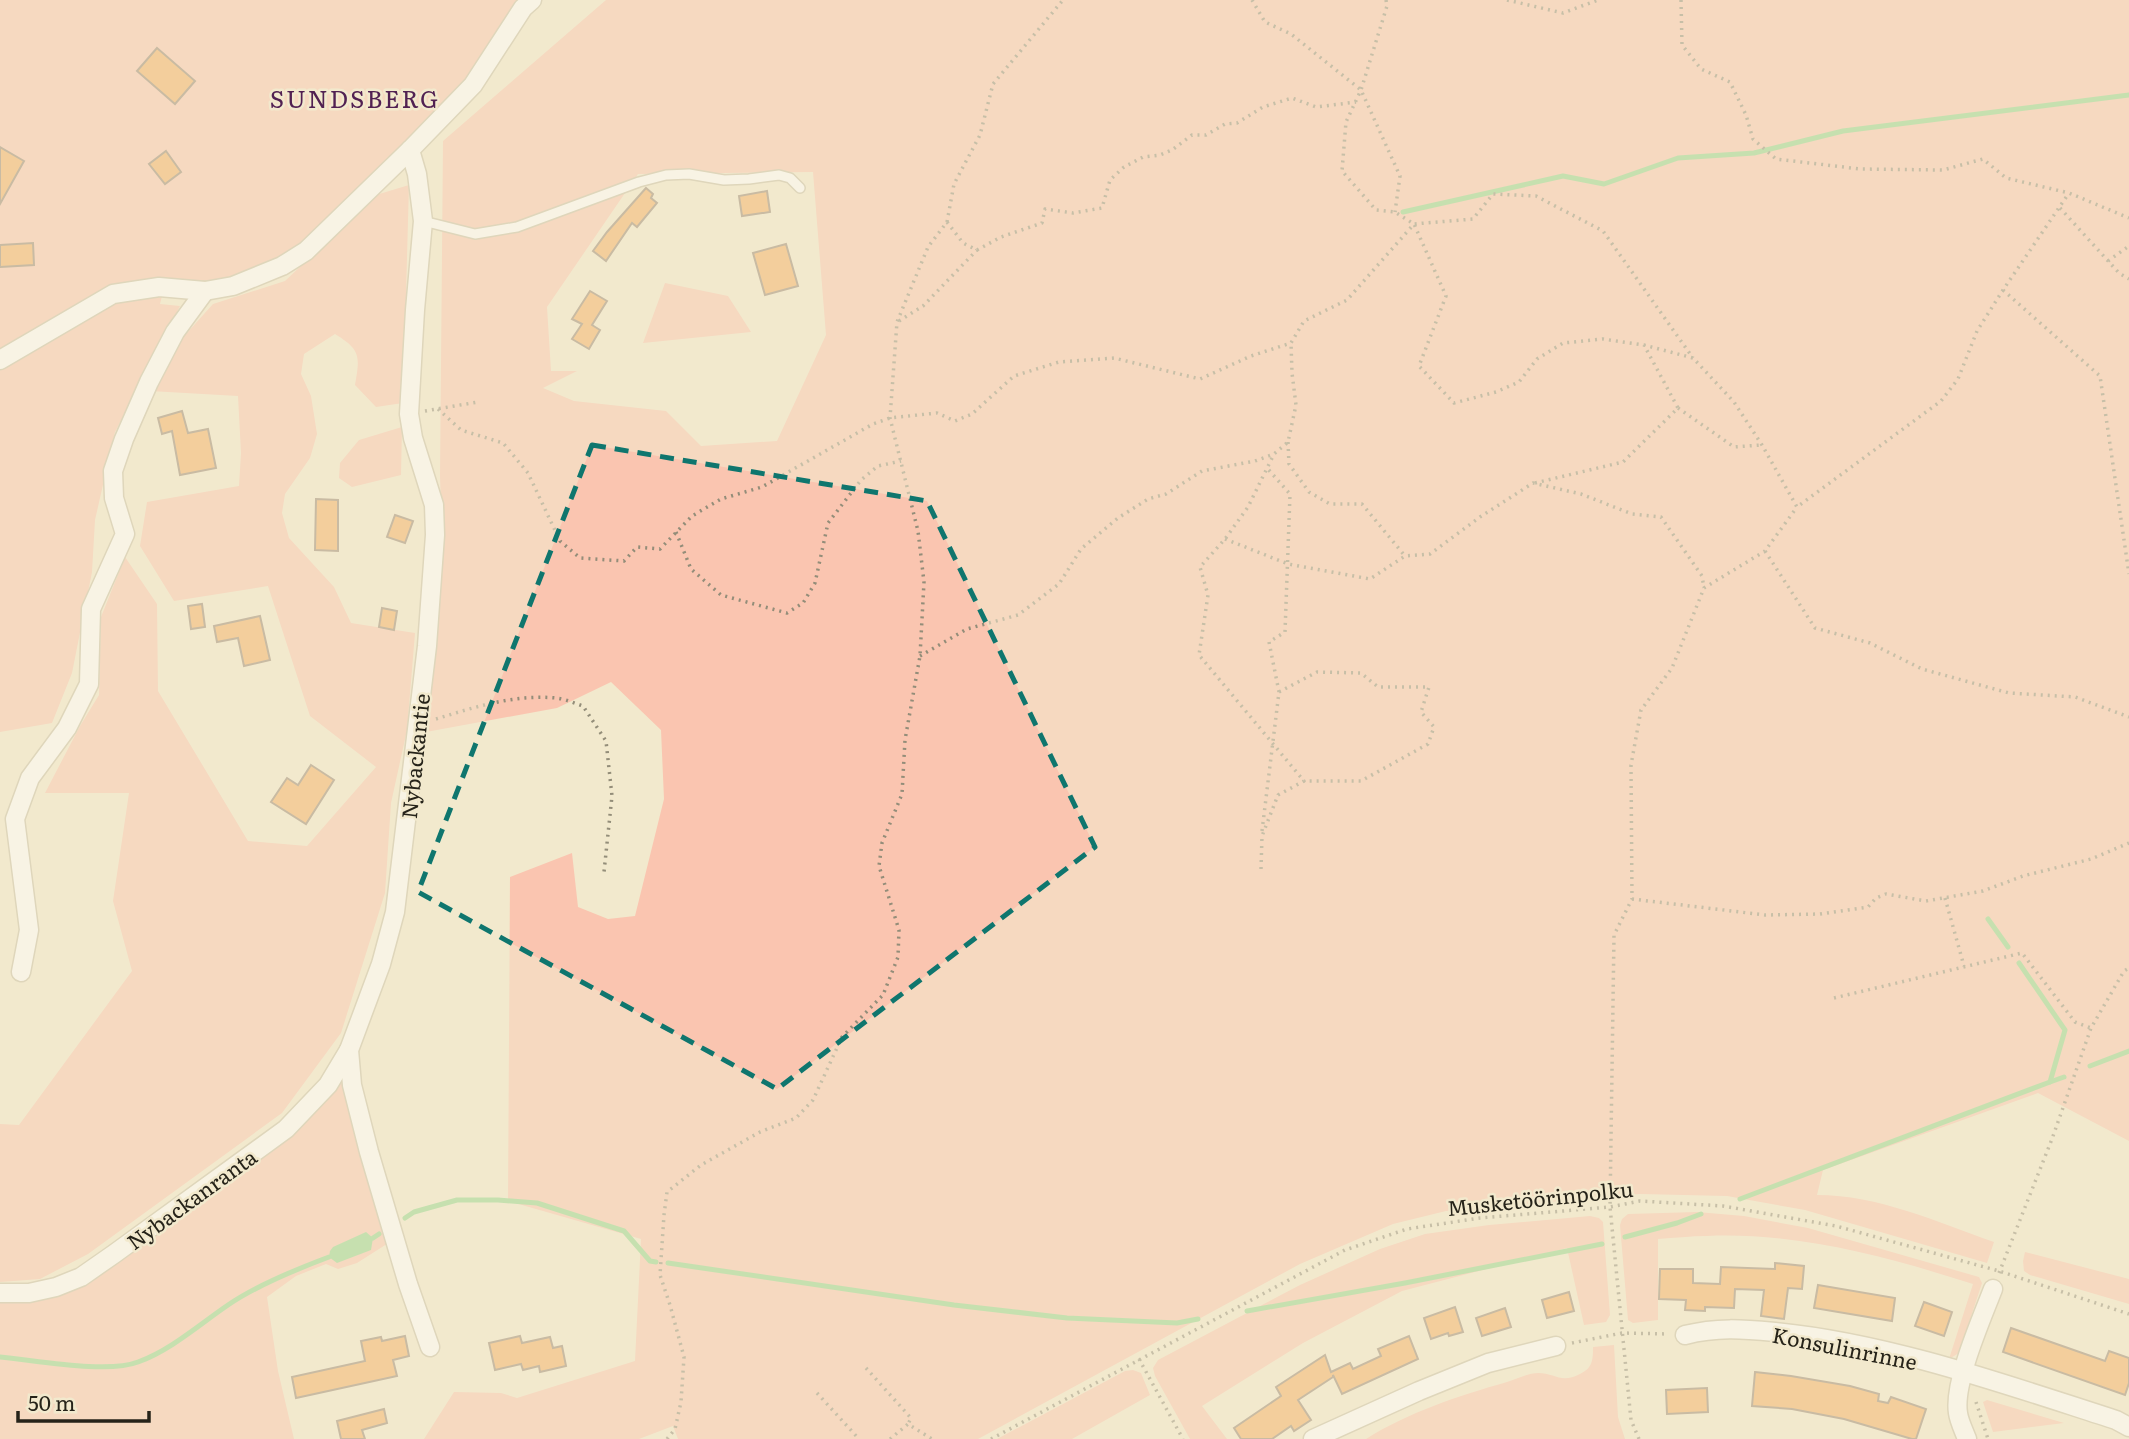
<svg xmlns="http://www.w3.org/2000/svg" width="2129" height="1439" font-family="Literata,serif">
<rect width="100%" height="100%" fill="#f2e9cd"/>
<!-- green -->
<g fill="#fac5b0" fill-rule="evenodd">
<path d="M0,0H525L466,83L452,94L329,218L286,257L228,281H160L163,292L160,304L180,306L115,432L95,520L92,572L72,673L52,723L0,732Z"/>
<path d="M606,0H2129V1141L2038,1093L1823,1170L1817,1195C1878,1195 1937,1222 1994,1242L1987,1263L1805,1210L1727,1196L1640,1194L1446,1211L1393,1224L1300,1264L978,1439H678L673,1426L639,1439H424L454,1392L501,1393L517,1398L635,1361L641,1239L508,1201L510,877L572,853L578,907L608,919L635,916L664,799L661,730L611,682L557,708L426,732L442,535L440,476L443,141ZM813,172L826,335L777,441L701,446L666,411L574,401L543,388L577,371H551L547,307L638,174Z"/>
<path d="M409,185L403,403L376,407L355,385C360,356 361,350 335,334L304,354L301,374L311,396L317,434L310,458L285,494L282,513L289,538L334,587L351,623L415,633L407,730L391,803L385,893L341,1033L282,1113L88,1254L40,1279L0,1282V1124L19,1125L132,971L113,901L129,793H45L80,726L99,695L101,617L125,557L157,604L158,691L248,841L307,846L376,767L310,716L268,586L174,601L140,546L147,502L239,486L241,453L238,396L150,391L177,344L213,304L285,281L376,195Z"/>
<path d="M665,283L728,296L751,332L643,343Z"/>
<path d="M402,427L401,475L352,487L339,478L340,463L359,440Z"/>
<path d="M340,1074L345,1075L390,1242L357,1263L338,1269L326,1264L296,1276L267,1297L278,1371L294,1439H0V1297L117,1259Z"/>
<path d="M1697,1212L1744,1216L1808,1228L1979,1277L1982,1283L1959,1353L1949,1359L1973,1284C1888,1257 1797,1232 1707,1236C1691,1236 1674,1238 1658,1239V1320L1633,1323L1628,1320L1620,1225L1622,1219L1628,1214Z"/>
<path d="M1590,1216L1599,1218L1603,1222L1610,1315L1606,1322L1584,1325L1567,1248L1402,1291L1303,1343L1202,1406L1227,1439H1190L1155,1376L1153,1368L1158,1360L1300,1285L1380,1249L1425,1234L1489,1225Z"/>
<path d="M2025,1252L2129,1279V1304L2030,1275L2024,1271L2023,1261Z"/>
<path d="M1614,1345L1618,1417L1625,1439H1366C1409,1412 1458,1396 1507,1382C1516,1379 1529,1373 1538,1373C1555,1373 1561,1384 1580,1374C1593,1368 1593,1359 1593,1347Z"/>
<path d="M1133,1370L1141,1373L1150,1395L1072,1439H997L1125,1371Z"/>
<path d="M1987,1400L2064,1423L1993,1432L1983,1402Z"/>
</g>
<!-- water -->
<path fill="#90d68b" d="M366,1232L373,1238L371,1250L337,1263L329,1257L330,1251L333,1247Z"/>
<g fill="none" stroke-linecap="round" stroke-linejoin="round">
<!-- stream -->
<g stroke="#90d68b" stroke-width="5">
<path d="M1403,212L1563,176L1604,184L1678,158L1754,153L1843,131L2129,95"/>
<path d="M1988,919L2008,947"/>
<path d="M2090,1066L2129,1051"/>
<path d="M2050,1082L2064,1077"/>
<path d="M1740,1199L2050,1082L2065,1030L2019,963"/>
<path d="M405,1218L414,1212L457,1200H498L537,1203L624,1231L650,1261L656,1262"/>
<path d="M1625,1237L1677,1223L1701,1214"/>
<path d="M373,1238L379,1234"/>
<path d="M668,1263L954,1305L1067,1318L1177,1323L1198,1319"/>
<path d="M1247,1311L1405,1283L1602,1244"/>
<path d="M0,1357C35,1360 107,1374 138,1362C171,1350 200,1324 228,1305C257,1285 297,1269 329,1257"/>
</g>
</g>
<!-- building -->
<g fill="#f3ae61" stroke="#97846f" stroke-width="2">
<path d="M157,48L195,81L175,104L137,71Z"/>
<path d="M0,147L24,161L0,204Z"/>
<path d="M166,151L181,172L165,184L149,164Z"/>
<path d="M646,188L653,194L651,198L657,203L637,227L632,223L606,261L593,251L607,232Z"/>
<path d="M767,191L770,212L742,216L739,196Z"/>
<path d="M33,243L34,265L0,267V245Z"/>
<path d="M786,244L798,286L765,295L753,253Z"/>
<path d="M590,291L607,301L592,325L600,330L589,349L572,339L582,324L572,319Z"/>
<path d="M182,411L188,433L208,429L216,468L180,475L172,431L162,434L158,418Z"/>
<path d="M316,499L338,500V551L315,550Z"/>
<path d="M395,515L413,521L405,543L387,537Z"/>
<path d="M202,604L205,627L191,629L188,606Z"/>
<path d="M382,608L397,611L394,630L379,627Z"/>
<path d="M260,616L270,660L244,666L238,638L217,642L214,626Z"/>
<path d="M311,765L334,780L306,824L271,802L287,778L298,785Z"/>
<path d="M1775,1263L1804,1266L1802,1289L1788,1288L1784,1319L1761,1316L1764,1290L1735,1289L1734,1308L1705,1307V1311L1685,1310L1686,1300L1659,1299L1660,1269H1693V1283L1720,1284L1721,1267L1775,1269Z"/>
<path d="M1818,1285L1895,1298L1892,1321L1814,1308Z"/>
<path d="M1569,1292L1574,1311L1547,1318L1542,1300Z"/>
<path d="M1924,1302L1952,1312L1944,1336L1915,1326Z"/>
<path d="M1455,1307L1463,1332L1449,1336L1448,1333L1431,1339L1424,1318Z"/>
<path d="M1505,1308L1511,1327L1482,1336L1476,1318Z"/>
<path d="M2011,1328L2105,1361L2109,1351L2129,1358V1383L2125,1395L2003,1352Z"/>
<path d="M405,1336L409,1356L393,1360L397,1376L296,1398L292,1377L365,1361L361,1341L381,1337L382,1341Z"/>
<path d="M520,1336L522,1343L550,1337L553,1348L562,1346L566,1366L540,1372L539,1366L523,1370L521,1364L495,1370L489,1343Z"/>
<path d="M1409,1336L1418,1359L1342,1394L1333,1375V1377L1298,1400L1311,1420L1294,1431L1291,1426L1272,1439H1241L1234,1428L1281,1396L1276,1387L1325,1355L1331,1372L1350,1363L1353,1369L1381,1356L1378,1349Z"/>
<path d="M1755,1372L1791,1376L1850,1386L1879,1394L1878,1401L1888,1403L1891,1397L1926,1409L1916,1439H1912L1844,1419L1792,1409L1752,1406Z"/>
<path d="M1707,1388L1708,1412L1667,1414L1666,1390Z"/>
<path d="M384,1409L387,1423L362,1430L365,1439H341L337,1421Z"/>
</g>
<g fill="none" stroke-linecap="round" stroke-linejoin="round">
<!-- lane casing -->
<g stroke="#c7bfa4" stroke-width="12">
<path id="lane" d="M423,221L475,234L517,227L639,182L666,175L689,174L724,180L749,179L779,175L790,178L800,188"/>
</g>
<!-- street casing -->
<g stroke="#c7bfa4" stroke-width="21">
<g id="street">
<path d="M410,150L417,174L423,221L415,310L409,414L413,438L434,505L435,535L427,646L395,912L381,964L349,1050L352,1085L369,1152L408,1284L430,1347"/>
<path d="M0,360L113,294L159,287L205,291L233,286L282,266L306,251L410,150L473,85L523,8L532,0"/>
<path d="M21,972L29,930L15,819L30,778L67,728L89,684L91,609L125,534L114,498L113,471L124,439L149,382L175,332L205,291"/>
<path d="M0,1293H29L56,1287L81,1277L114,1254L286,1129L328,1085L349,1050"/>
<path d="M1685,1335C1717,1327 1742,1329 1775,1332C1889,1343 2007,1385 2116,1420L2129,1427"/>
<path d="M1313,1439L1419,1391L1488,1363L1556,1346"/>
<path d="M1967,1439C1964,1431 1959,1421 1958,1413C1953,1383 1982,1318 1993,1289"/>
</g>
</g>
<!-- path -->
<g stroke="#938d79" stroke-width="3.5" stroke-dasharray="2 5" stroke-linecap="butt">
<path d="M1252,0L1265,22L1291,34L1361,90L1400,176L1395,212"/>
<path d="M1386,0L1387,6L1361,90L1346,122L1342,171L1376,210L1395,212L1414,224L1446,296L1419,366L1454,403L1496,392L1519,382L1537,359L1563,343L1603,339L1644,345L1693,358L1734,402L1762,445L1797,507L1941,401L1958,379L1977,331L2003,290L2069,193"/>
<path d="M1507,0L1563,13L1598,0"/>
<path d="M1681,0L1682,45L1701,69L1730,82L1746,115L1753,139L1776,159L1860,169L1943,170L1983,159L2006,178L2069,193L2129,218"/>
<path d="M2060,208L2119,273L2129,279"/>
<path d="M947,222L963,243L977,250L1001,237L1042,223L1045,209L1073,213L1102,208L1110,180L1124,167L1143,157L1160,155L1172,150L1192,135H1206L1225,124L1237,123L1263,107L1292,98L1316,107L1356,102"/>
<path d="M2108,261L2129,246"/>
<path d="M2003,290L2100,376L2129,574"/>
<path d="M899,321L923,306L977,250"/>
<path d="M1678,408L1734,447L1761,445"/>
<path d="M438,409L461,430L503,443L528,473L560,541L580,558L624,561L637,547L660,549L692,516L721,499L762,487L873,424L890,418L937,413L955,421L972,414L1014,376L1059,362L1114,358L1200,379L1251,356L1291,343L1304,321L1347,300L1414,224L1473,219L1493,194L1536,196L1603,231L1693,358"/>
<path d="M425,411L478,402"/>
<path d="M1288,442L1289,464L1309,492L1330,504H1362L1405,556"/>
<path d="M1535,483L1623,462L1678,408L1644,345"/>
<path d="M676,532L691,569L721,595L787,613L803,603L815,583L828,523L861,480L878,466L901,461"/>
<path d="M1225,539L1288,564L1370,579L1405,556L1430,554L1480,517L1533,483L1581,494L1632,514L1661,517L1702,576L1704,588"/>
<path d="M1765,551L1815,628L1870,643L1922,669L2009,693L2075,697L2129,717"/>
<path d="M920,656L967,629L1018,615L1059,584L1081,549L1118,518L1148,499L1166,494L1202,471L1255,461L1274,454L1288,442L1296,405L1292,373L1291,343"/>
<path d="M1279,692L1317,672L1361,673L1378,687H1429L1421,712L1434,727L1428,744L1361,781H1304"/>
<path d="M436,719C475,707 515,694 556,698C565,699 574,703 583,706L606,741L612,796L604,872"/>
<path d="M1262,831L1279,692L1269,642L1285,632L1290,494L1267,468"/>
<path d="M1261,869L1262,836L1278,795L1304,781L1199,655L1208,595L1200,567L1225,539L1248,507L1273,456"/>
<path d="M1945,898L1964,966"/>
<path d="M1632,899L1765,915L1820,914L1868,907L1876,898L1886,894L1926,901L1983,891L2023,876L2091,859L2129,843"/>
<path d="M1834,998L2022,953L2075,1022L2091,1028"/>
<path d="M1999,1273L2052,1139L2091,1028L2124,971L2129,968"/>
<path d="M1572,1343L1622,1333L1669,1334"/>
<path d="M1139,1359L1183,1439"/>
<path d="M866,1368L911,1418L908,1424"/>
<path d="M817,1393L859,1439"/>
<path d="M1976,1402L1988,1439"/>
<path d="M667,1439L675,1429L681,1402L684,1357L670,1305L660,1275L664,1215L667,1192L701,1165L760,1132L796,1118L813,1100L842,1037L883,995L898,957L899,930L879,866L882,843L902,794L905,740L920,656L924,582L918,531L890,418L897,322L928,247L947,222L954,184L980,135L993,84L1063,0"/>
<path d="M890,1439L908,1424L932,1439"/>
<path d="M991,1439L1345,1250L1407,1229L1480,1218L1610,1207L1640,1201L1723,1206L1836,1226L1999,1271L2129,1314"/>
<path d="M1639,1439L1631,1420L1610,1207L1614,935L1632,899L1631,765L1641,710L1672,668L1704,588L1765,551L1797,507"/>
</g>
<!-- lane -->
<use href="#lane" stroke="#fff" stroke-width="9"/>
<!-- street -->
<use href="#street" stroke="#fff" stroke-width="18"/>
</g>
<!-- marked area -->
<path d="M0 0H2129V1439H0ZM592,445L927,501L1095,847L777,1089L418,892Z" fill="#f2e9cd" fill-opacity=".55" fill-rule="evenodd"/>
<path fill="none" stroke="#0f766e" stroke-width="5" stroke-dasharray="14 9" stroke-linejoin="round" d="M592,445L927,501L1095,847L777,1089L418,892Z"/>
<g text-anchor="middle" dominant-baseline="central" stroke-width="5" stroke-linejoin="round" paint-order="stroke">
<!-- street labels -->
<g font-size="21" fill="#262319" stroke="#f2e9cd">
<text transform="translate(414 756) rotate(-84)">Nybackantie</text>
<text transform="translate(1540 1197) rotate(-6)">Musketöörinpolku</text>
<text transform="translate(191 1198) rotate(-36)">Nybackanranta</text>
<text transform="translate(1845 1347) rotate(11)">Konsulinrinne</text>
</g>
<!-- quarter labels -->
<g font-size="24" letter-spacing="2" fill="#512152" stroke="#f2e9cd">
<text x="355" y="97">SUNDSBERG</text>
</g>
</g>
<!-- scale -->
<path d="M18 1411v10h131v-10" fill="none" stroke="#262319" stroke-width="3.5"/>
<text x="28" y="1411" font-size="21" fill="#262319" stroke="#f2e9cd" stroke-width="5" paint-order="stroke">50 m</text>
</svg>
